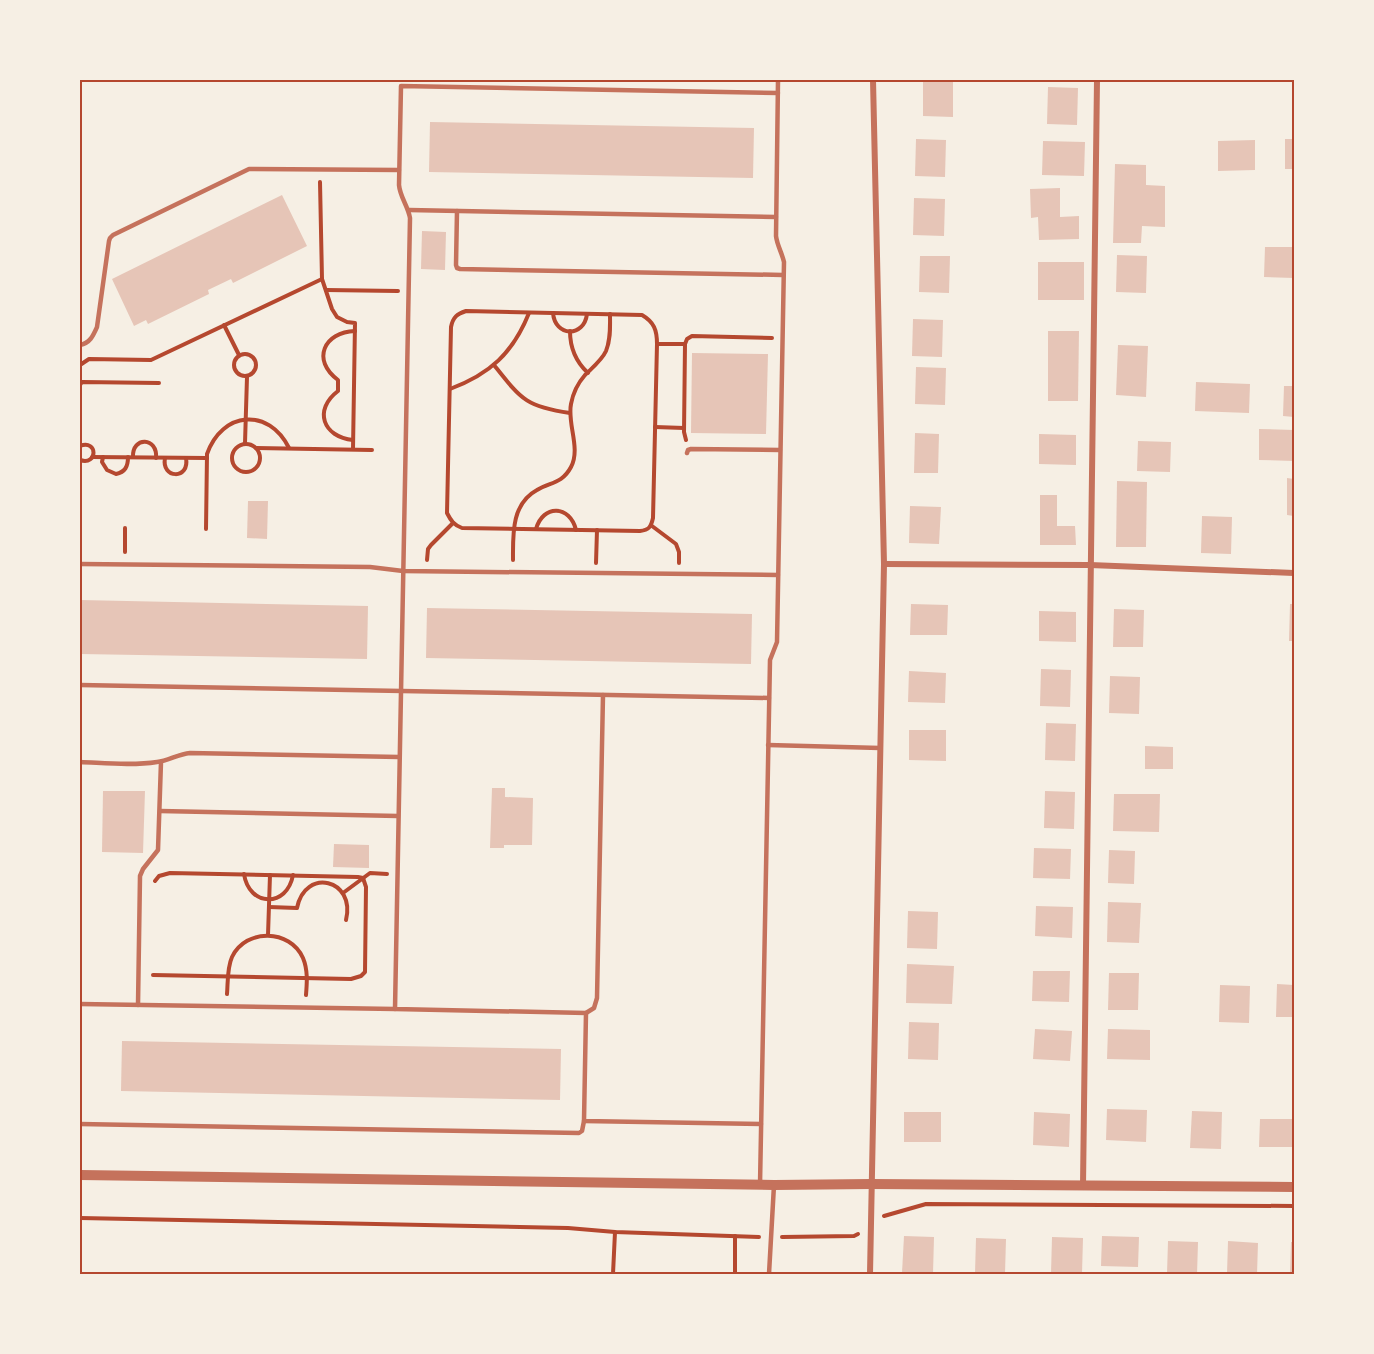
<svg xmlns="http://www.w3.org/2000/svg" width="1374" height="1354" font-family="'Open Sans',sans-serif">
<rect width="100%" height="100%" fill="#f6efe4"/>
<!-- building -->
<g fill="#e6c5b7">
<path d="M923,80H953V117L923,116Z"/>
<path d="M1048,87L1078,88L1077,125L1047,124Z"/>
<path d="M430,122L754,128L753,178L429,172Z"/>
<path d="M916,139L946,140L945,177L915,176Z"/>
<rect x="1285" y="139" width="9" height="30"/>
<path d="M1255,140V170L1218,171V141Z"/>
<path d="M1043,141L1085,142L1084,176L1042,175Z"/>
<path d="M1115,164L1146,165V185L1165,186V227L1142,226L1141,243H1113Z"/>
<path d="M1060,188V217L1079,216V239L1039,240L1038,217L1031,218L1030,189Z"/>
<path d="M282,195L307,246L233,283L231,279L208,290L209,294L148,324L146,320L134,326L112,279Z"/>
<path d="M914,198L945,199L944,236L913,235Z"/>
<path d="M422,231L446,232L445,270L421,269Z"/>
<path d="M1265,247H1294V278L1264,277Z"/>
<path d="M1117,255L1147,256L1146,293L1116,292Z"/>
<path d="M920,256H950L949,293L919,292Z"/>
<rect x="1038" y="262" width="46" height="38"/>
<path d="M913,319L943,320L942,357L912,356Z"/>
<path d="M1048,331H1079L1078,401H1048Z"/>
<path d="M1118,345L1148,346L1146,397L1116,395Z"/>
<path d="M692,353L768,354L766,434L691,433Z"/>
<path d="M916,367L946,368L945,405L915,404Z"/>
<path d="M1196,382L1250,384L1249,413L1195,411Z"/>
<path d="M1284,386H1294V417L1283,416Z"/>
<path d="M1259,429L1294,430V461L1259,460Z"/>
<path d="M915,433L939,434L938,473H914Z"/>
<path d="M1039,434L1076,435V465L1039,464Z"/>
<path d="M1138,441L1171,442L1170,472L1137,471Z"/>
<path d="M1287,478L1294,479V516L1287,515Z"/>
<path d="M1117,481L1147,482L1146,547H1116Z"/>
<path d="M1040,495H1057V526H1075L1076,545H1040Z"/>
<path d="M248,501H268L267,539L247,538Z"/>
<path d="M910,506L941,507L939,544L909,543Z"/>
<path d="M1202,516L1232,517L1231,554L1201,553Z"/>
<path d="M80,600L368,606L367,659L80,654Z"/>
<path d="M911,604L948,605L947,635H910Z"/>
<path d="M1290,604H1294V641H1289Z"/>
<path d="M427,608L752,614L751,664L426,658Z"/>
<path d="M1114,609L1144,610L1143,647H1113Z"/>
<path d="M1039,611L1076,612V642L1039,641Z"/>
<path d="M1041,669L1071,670L1070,707L1040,706Z"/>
<path d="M909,671L946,673L945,703L908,702Z"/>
<path d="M1110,676L1140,677L1139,714L1109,713Z"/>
<path d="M1046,723L1076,724L1075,761L1045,760Z"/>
<path d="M909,730H946V761L909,760Z"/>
<path d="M1145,746L1173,747V769H1145Z"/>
<path d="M492,788H505V797L533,798L532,845H504V848H490Z"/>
<path d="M103,791H145L143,853L102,852Z"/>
<path d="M1045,791L1075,792L1074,829L1044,828Z"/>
<path d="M1114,794H1160L1159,832L1113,831Z"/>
<path d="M334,844L369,845V868L333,867Z"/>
<path d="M1034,848L1071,849L1070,879L1033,878Z"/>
<path d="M1109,850L1135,851L1134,884L1108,883Z"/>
<path d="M1108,902L1141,903L1139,943L1107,942Z"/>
<path d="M1036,906L1073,907L1072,938L1035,936Z"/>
<path d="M908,911L938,912L937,949L907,948Z"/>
<path d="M907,964L954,966L952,1004L906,1003Z"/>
<path d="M1033,971H1070L1069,1002L1032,1001Z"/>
<path d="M1109,973H1139L1138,1010H1108Z"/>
<path d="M1277,984L1294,985V1017H1276Z"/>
<path d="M1220,985L1250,986L1249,1023L1219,1022Z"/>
<path d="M909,1022L939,1023L938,1060L908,1059Z"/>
<path d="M1035,1029L1072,1031L1070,1061L1033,1059Z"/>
<path d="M1108,1029L1150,1030V1060L1107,1059Z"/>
<path d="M122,1041L561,1049L560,1100L121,1091Z"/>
<path d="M1107,1109L1147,1110L1146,1142L1106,1140Z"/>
<path d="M1192,1111L1222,1112L1221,1149L1190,1148Z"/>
<rect x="904" y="1112" width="37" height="30"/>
<path d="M1034,1112L1070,1114L1069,1147L1033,1145Z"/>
<path d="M1260,1119H1294V1147H1259Z"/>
<path d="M904,1236L934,1237L933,1274L902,1273Z"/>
<path d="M1102,1236L1139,1237L1138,1267L1101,1266Z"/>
<path d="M1052,1237L1083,1238L1082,1274H1051Z"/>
<path d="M976,1238L1006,1239L1005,1274H975Z"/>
<path d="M1168,1241L1198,1242L1197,1274H1167Z"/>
<path d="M1228,1241L1258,1243L1257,1274H1227Z"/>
<path d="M1291,1242H1294V1274H1290Z"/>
</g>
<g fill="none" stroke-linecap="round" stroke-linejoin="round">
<!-- path -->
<g stroke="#b5482f" stroke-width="4">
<path d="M320,182L322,279L332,309L337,317L347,322L355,323L353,449"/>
<path d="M326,290L398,291"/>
<path d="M466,311L642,315C654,322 657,330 657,344L653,518C651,527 649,530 640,531L462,528C454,525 451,521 447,513L451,327C453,317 457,314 466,311Z"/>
<path d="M553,313C555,337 584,338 587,314"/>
<path d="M224,325L239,355"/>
<path d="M570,331C570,348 575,361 588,373"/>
<path d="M657,344H685"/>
<circle cx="245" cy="365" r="11"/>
<path d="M80,365L89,359L151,360L322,279"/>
<path d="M494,365C521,399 526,407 570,413"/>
<path d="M80,385L82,382L159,383"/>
<path d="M450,389C490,374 513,353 529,313"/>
<path d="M655,427L684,428"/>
<path d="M353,440C323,437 313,410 338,391V380C311,360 324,332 355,331"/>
<path d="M686,440L684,432L685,344L687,339L692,336L772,338"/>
<path d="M245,443L247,377"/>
<circle cx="246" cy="458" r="14"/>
<path d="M80,446C98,439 98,466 80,460"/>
<path d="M256,448L372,450"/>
<path d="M92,457L207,458"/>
<path d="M103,457L102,462L107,470L116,474C125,472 128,467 128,457"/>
<path d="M133,457C132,436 158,437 156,458"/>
<path d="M165,458C161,479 190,480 186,458"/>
<path d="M652,526L676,544L679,552V563"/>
<path d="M206,529L207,454C222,411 269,407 289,448"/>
<path d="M536,529C543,504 570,505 576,530"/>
<path d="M125,552V528"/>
<path d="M427,560L428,549L431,545L453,523"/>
<path d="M513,560C513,535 511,504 537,490C550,482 562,484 571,467C581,448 567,424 571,404C573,393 578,383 585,375C592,368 602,360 606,351C611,339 610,326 610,314"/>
<path d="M596,563L597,530"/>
<path d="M244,874C249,907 287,908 293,875"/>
<path d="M343,893L370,873L387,874"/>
<path d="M269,907L297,908C305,867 356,879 346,920"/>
<path d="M268,935L270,875"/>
<path d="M153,975L351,979L361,976L365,972L366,887L363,878L358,877L170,873L159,876L155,881"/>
<path d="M227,994C228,982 227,968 232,957C246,928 290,929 303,958C308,970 307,983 306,995"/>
<path d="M884,1216L926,1204L1294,1206"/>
<path d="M80,1218L568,1228L615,1232L759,1237"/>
<path d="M782,1237L854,1236L858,1234"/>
<path d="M613,1274L615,1232"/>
<path d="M735,1274V1236"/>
</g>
<!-- service -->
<g stroke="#c5725c" stroke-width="4.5">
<path d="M409,210L776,217"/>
<path d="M457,211L456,265L457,268L460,269L783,275"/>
<path d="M80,345C90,343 93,336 97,327L109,241L110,238L113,235L249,169L399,170"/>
<path d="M687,453L688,450L691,449L780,450"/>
<path d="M80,564L370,567L403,571L778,575"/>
<path d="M80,685L769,698"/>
<path d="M768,745L880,748"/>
<path d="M80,762C105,763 132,766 157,762C168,761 178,754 190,753L399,757"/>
<path d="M160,811L398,816"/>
<path d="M80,1004L395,1009"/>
<path d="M138,1005L140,876L143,869L158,850L161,762"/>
<path d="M586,1013L594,1008L597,998L603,695"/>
<path d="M80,1124L579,1133L582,1131L584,1121"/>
<path d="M761,1124L584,1121L586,1013L395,1009L410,218C408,206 400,197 399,185L401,86L778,93"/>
<path d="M760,1185L770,660L777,642L784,262C782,253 777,245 776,236L778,80"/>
<path d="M769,1274L774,1185"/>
</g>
<!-- minor -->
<g stroke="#c5725c" stroke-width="6">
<path d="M884,564L1090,565L1294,573"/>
<path d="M1083,1186L1097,80"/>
<path d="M870,1274L884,564L873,80"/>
</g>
<!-- tertiary -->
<path stroke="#c5725c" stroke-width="10" d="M80,1175L774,1185L871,1184L1294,1187"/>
</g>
<!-- border -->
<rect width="1374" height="1354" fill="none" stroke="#f6efe4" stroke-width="162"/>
<rect x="81" y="81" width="1212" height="1192" fill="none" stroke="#b5482f" stroke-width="2"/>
</svg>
